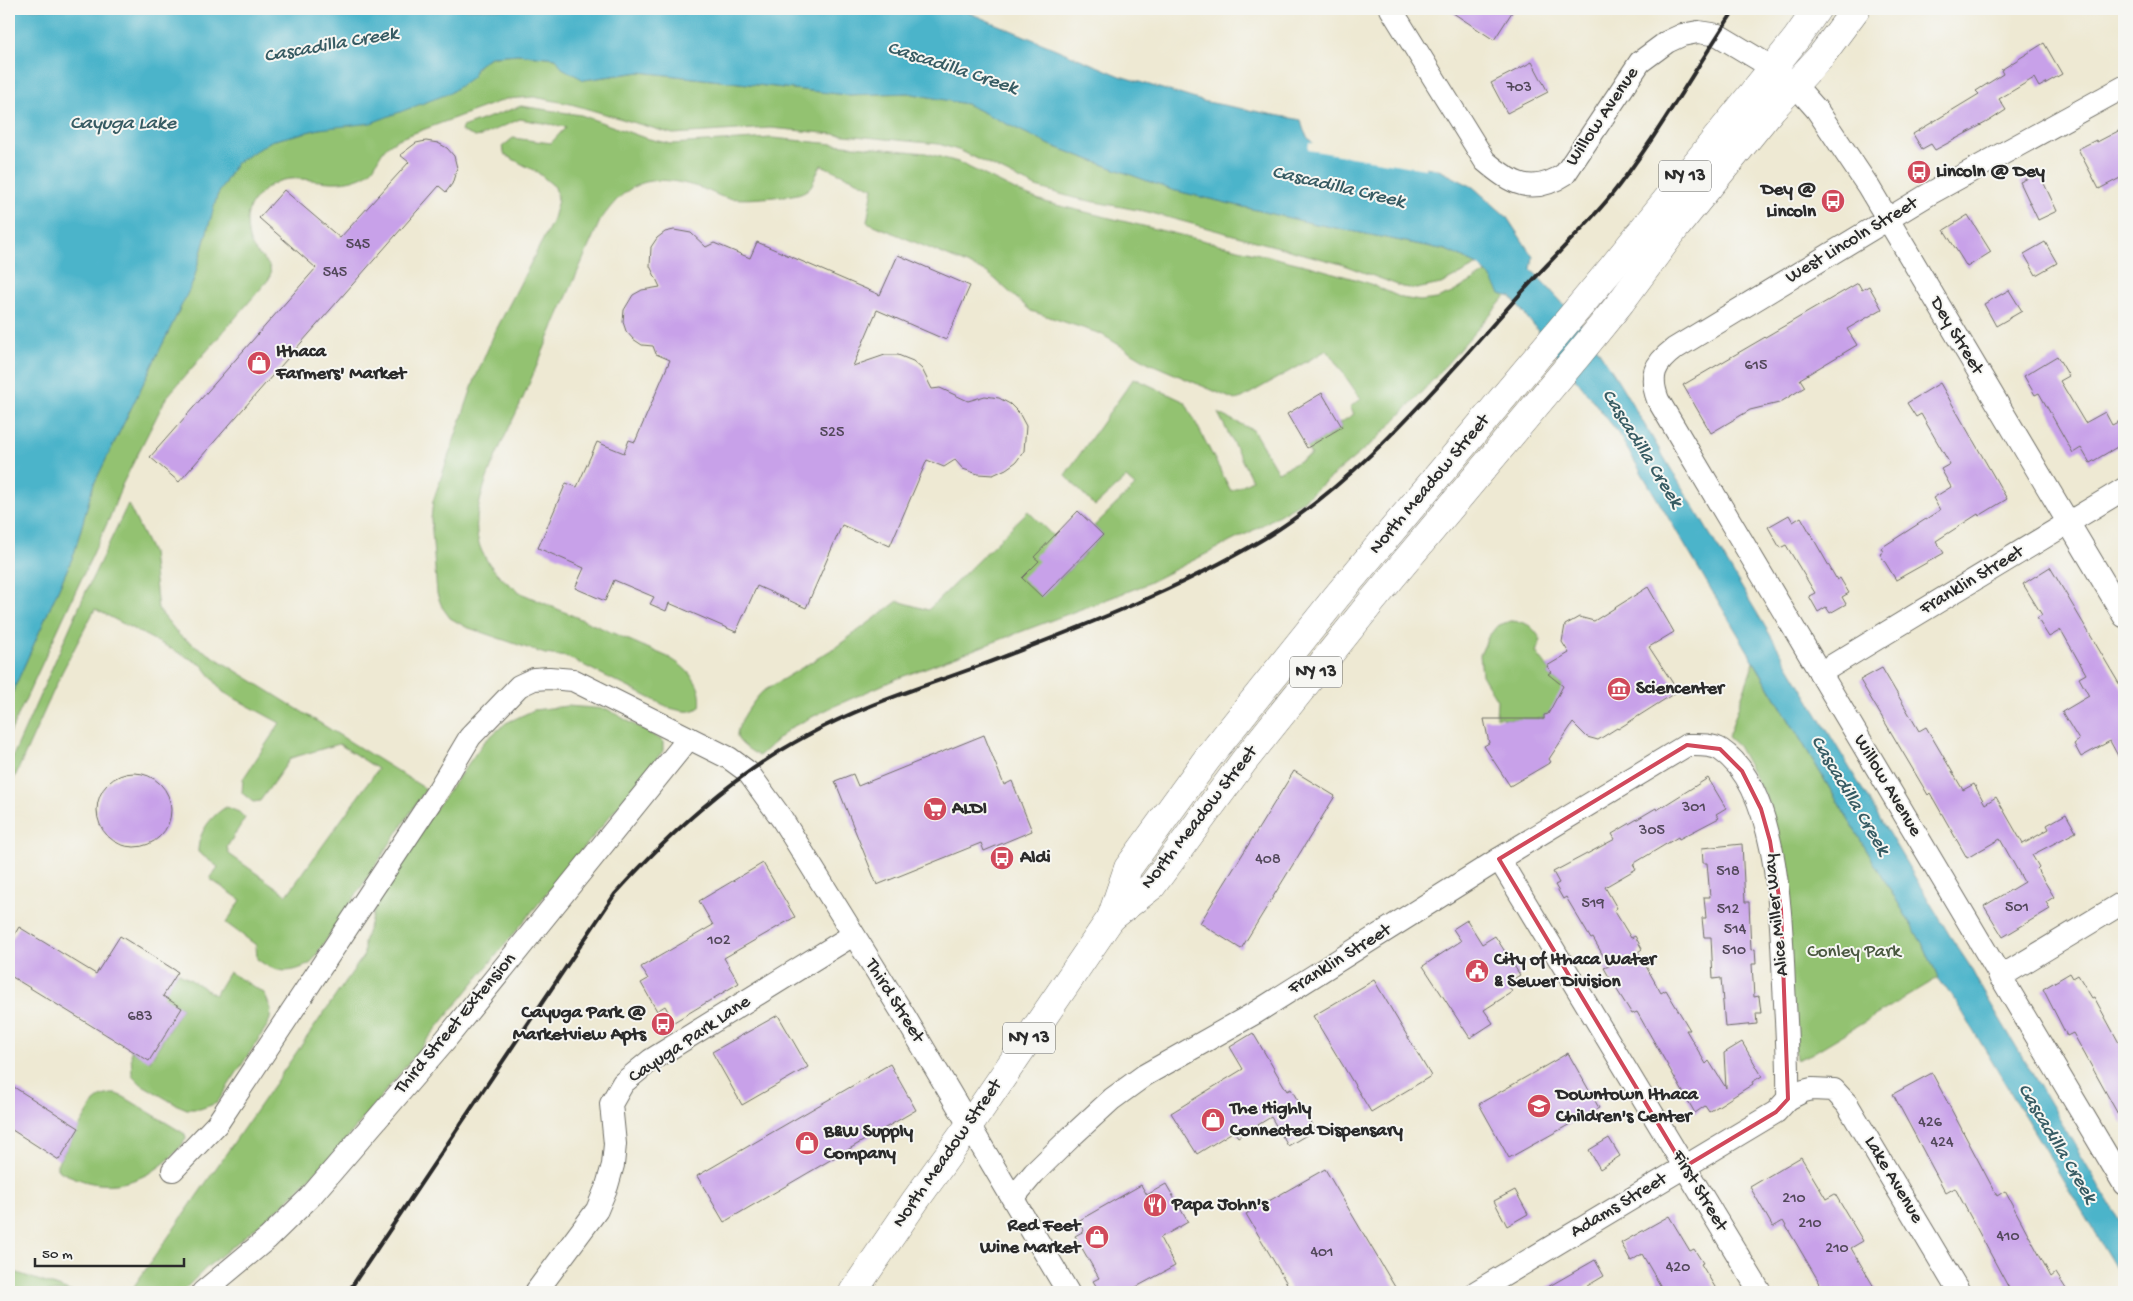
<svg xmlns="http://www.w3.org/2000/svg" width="2133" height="1301" font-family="'Gochi Hand',sans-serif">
<rect width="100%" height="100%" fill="#f6f6f2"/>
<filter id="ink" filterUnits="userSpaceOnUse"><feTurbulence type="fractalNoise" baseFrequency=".02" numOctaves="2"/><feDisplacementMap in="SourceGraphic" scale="10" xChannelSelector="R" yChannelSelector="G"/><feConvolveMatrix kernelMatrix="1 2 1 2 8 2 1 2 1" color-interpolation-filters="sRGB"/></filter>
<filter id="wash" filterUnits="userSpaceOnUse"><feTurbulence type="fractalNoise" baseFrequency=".0096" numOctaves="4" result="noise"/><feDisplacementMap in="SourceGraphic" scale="20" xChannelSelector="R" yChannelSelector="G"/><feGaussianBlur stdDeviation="1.12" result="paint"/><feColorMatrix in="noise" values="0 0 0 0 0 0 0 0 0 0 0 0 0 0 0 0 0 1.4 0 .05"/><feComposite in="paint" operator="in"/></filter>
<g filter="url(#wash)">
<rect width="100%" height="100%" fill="#eee9d3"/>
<!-- green -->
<g fill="#93c271" stroke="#5f764e">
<path d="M518,54L556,58L584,80L640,72L847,95L908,93L966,104L1050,145L1172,190L1311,223L1446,250L1478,265L1441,284L1416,289L1403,287L1341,264L1148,212L1074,198L1036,187L961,151L939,144L771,128L673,134L571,104L534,97L506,99L398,139C392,143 386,146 383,151C374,164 375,172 358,178C322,192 290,163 261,193C253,200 248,208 247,219C247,228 248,240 253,248C261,260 275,263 269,279L166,398L122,485L110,517L9,735V700L74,554L93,486L193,282L217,196L236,163L271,141L319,129L472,77C481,54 496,56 518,54Z"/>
<path d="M521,106L581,115L645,138L671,144L772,138L926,153L958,162L1021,193L1048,203L1313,267L1368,283L1402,298L1420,301L1437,299L1452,293L1487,272L1497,285L1500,294L1506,296L1432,381L1378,438L1301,502L1252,531L1142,586L896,679L830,708L790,728L759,756C753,752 742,746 738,739C732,730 754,700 762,692L836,647L898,601L928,610L1028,511L1054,537L1059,580L1103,535L1094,526L1135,486L1126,478L1095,506L1065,475L1134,378L1185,402L1231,491L1252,480L1218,413L1253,430L1278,472L1311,455L1307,448L1342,427L1340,423L1354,414L1350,407L1361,399L1327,350L1242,398L1235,400L1149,363L1101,334L1031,311L988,273L867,222L873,188L821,165C817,171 815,180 811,186C805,194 793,195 784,196C764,198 746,200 726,198C718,196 710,191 701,188C652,173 630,178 600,221C574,280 548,339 523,398C507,434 473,494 477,533C479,559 502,581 523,594L668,657C686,667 704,684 700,707C690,714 682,711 670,708L567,657L545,654L466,627L450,618L442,607L437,594L431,519L433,501L475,379L495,332L552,222L558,200L555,187L537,172L505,155L502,147L513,138L551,143L566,127L520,119L481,136L475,137L461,131L462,127Z"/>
<path d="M128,504L152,553L158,609L180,636L426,789L311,963C290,975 275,973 257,959L256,945L226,923L241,900L210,879L218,867L198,852C198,833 210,817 226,807L239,812L245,818L227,847L229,854L287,895L378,769L339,744L291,758L260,801L253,802L242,793L243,779L280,723L223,692L202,665L95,609L62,672L9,790V765L87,589Z"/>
<path d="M1510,621C1527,622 1532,625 1541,640L1536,652L1551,672L1548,674L1563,686L1557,714L1544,715V719H1503L1502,717H1496L1497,700L1482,675L1480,655L1488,637L1497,626Z"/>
<path d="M1754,662L1925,948L1938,978L1811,1054L1796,1060L1771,807L1738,746L1728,737Z"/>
<path d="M567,706L607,709L663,741V751L339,1148L283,1205L206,1268L182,1292H130L364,955V942L380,893L424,825L484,742L506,723L534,710Z"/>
<path d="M178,972L215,995L229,972L264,993L271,1009L270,1019L267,1026L217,1103L200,1109H187L175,1104L141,1084L132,1075L131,1050L150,1061L182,1008L163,996Z"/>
<path d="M111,1094H116L124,1097L185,1134L186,1139C163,1174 119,1195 78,1179C71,1176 63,1174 57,1169V1164L94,1102L102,1096Z"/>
<path d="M9,1270L72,1292H27L9,1286Z"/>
</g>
<!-- water -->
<path fill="#4cb4ca" stroke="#3c707a" d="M9,9H960L1123,77L1202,101L1301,120C1304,136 1310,142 1323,150L1437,169L1473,187L1506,216L1533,257L1531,269L1580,322L1616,377L1950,936L1968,963L1982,989L2124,1228V1288L2120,1275L1957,1003L1938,978L1925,948L1616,430L1511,297L1500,294L1490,276L1478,265L1446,250L1311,223L1172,190L1050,145L966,104L908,93L847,95L640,72L584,80L562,68L556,58L518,54L491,56L476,67L472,77L450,93L371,123L319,129L271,141L236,163L217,196L193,282L93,486L74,554L9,700Z"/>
<!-- pier -->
<path fill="#eee9d3" d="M1309,142L1318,144L1324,148L1426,164L1425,169L1308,150Z"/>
<g id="blocks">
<!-- building -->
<g fill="#c8a1e9">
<path d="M1447,9H1514L1494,40Z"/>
<path d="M2044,43L2062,74L2039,87L2034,78L1999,99L2006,110L1989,121L1935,150L1931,144L1922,149L1913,134L1979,94L1976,91L2003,74L2001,70Z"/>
<path d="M1532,62L1548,92L1507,113L1491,83Z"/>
<path d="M2124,128V176L2099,189L2078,149L2096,140L2097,142Z"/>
<path d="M426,141L438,143L447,148L454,156L457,168L452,184L446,192L439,186L179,482L150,457L316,268L259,218L284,190L340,238L409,162L400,155L416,143Z"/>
<path d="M2039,173L2057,211L2038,220L2020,182Z"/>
<path d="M1968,215L1991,252L1967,267L1944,230Z"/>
<path d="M674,230L691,233L706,247L714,243L750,258L757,242L880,295L898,255L970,286L946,340L877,310L853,366L885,355H898L913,361L922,369L932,389L940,388L968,401L985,396L999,398L1010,404L1019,413L1026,426L1024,451L1016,462L1006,469L993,475L978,474L963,469L955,460L944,467L927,460L890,546L842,525L806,608L757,586L736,632L669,603L666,611L650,604L654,597L614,580L605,601L575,588L584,568L538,548L566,483L577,487L597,442L624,453L629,440L635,442L670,360L656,354L653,346L642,345L633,339L626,331L623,322L624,310L633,295L642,290L660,287L650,266L651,247L657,238L665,232Z"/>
<path d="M2045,242L2057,263L2036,275L2024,254Z"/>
<path d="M1858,283L1862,290L1869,286L1882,309L1847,329L1857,345L1800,379L1805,387L1779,403L1750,410L1711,433L1683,385Z"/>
<path d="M2009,290L2022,311L1996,326L1984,304Z"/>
<path d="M2057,356L2069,376L2060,381L2085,423L2105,412L2112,425L2124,419V443L2090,463L2081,448L2073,453L2039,393L2035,395L2024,376Z"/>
<path d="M1940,383L2007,499L1979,516L1978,514L1936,541L1944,553L1896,580L1880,554L1883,552L1881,548L1940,510L1933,498L1951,487L1941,469L1950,464L1921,414L1916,417L1907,403Z"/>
<path d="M1322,393L1342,427L1307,448L1287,414Z"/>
<path d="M1078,511L1103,535L1042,597L1022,578L1039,561L1034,557Z"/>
<path d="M1789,515L1793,522L1801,517L1837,580L1840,578L1849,593L1842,597L1846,604L1830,613L1826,607L1818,612L1809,596L1815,593L1786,545L1780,548L1768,527Z"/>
<path d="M2050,567L2124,692V767L2110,741L2081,757L2074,744L2079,740L2062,712L2089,696L2079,678L2086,674L2061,630L2049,637L2037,618L2042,615L2023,584Z"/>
<path d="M1648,587L1674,632L1649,647L1678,691L1618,729L1617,728L1598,740L1587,737L1573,723L1549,759L1551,762L1510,786L1484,746L1489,743L1484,719H1544V715L1548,714L1563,686L1548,674L1551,672L1547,666L1569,653L1562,642L1565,625L1579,617L1594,621Z"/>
<path d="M1882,668L1919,731L1926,727L1963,790L1974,784L1985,804L1996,797L2023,844L2049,829L2047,825L2066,814L2076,832L2032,855L2039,867L2037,869L2054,897L2046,902L2050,909L2003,937L1984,906L2024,882L2000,839L1967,858L1930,793L1928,795L1860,680Z"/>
<path d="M984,735L1004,785L1012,781L1032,831L984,851L981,843L877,885L835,781L853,774L858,786Z"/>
<path d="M1294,771L1335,796L1241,949L1200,923Z"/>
<circle cx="134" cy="810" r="37"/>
<path d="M1708,778L1726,808L1716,814L1719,818L1679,839L1678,837L1633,864L1636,869L1605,887L1617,908L1614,910L1631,938L1635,936L1642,949L1638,952L1661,993L1666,990L1690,1030H1686L1706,1064L1709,1061L1726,1088L1724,1053L1742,1042L1762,1076L1752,1082L1753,1084L1709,1112L1705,1106L1695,1113L1637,1012L1632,1014L1612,982L1604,968L1609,966L1593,938L1591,939L1566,897L1563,899L1555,885L1559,883L1553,872L1615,839L1612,834L1656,808L1657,810Z"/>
<path d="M1742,844L1745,902H1749L1751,950L1755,949L1756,964H1752L1754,997L1759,996L1761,1013H1756L1757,1024L1725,1027L1721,978L1713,979L1711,937H1704L1702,918H1706L1704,897H1710L1707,863H1703L1702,848Z"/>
<path d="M763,863L795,917L724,958L739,983L674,1022L665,1006L657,1011L641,983L648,979L641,967L713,925L699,901Z"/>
<path d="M1467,920L1482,944L1495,936L1520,975L1507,983L1512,992L1484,1010L1493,1023L1470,1038L1423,966L1461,941L1453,929Z"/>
<path d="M19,927L96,974L120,936L178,972L163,996L182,1008L149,1061L9,975V944Z"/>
<path d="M2070,973L2073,978L2078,975L2092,998L2094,997L2124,1052V1125L2073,1033L2067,1036L2043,989Z"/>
<path d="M1374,980L1431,1076L1371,1112L1313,1016Z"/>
<path d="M778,1015L808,1067L742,1105L712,1052Z"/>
<path d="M1253,1033L1287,1091L1291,1089L1315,1130L1288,1146L1271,1117L1238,1137L1234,1131L1197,1154L1171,1113L1243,1069L1230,1047Z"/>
<path d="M1568,1053L1599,1108L1509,1158L1479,1104Z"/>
<path d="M890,1064L916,1110L724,1222L697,1176Z"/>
<path d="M1932,1073L1997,1196L2005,1191L2051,1277L2056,1273L2068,1292H2011L1955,1188L1946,1193L1893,1094Z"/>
<path d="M9,1084L79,1128L59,1160L9,1128Z"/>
<path d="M1609,1138L1620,1156L1600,1169L1589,1150Z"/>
<path d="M1801,1157L1826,1199L1835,1194L1863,1241L1851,1248L1877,1292H1825L1783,1221L1773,1227L1750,1187Z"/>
<path d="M1325,1169L1398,1292H1292L1246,1214Z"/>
<path d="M1166,1184L1188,1222L1160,1238L1175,1266L1127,1292H1100L1093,1281L1099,1278L1075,1236L1084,1231L1078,1221L1141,1185L1147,1195Z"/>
<path d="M1515,1190L1528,1214L1507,1226L1494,1201Z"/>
<path d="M1669,1216L1690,1251L1694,1249L1703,1263L1701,1264L1718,1292H1664L1642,1254L1631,1261L1621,1243Z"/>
<path d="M1595,1260L1604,1276L1577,1292H1539Z"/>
</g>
</g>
</g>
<g filter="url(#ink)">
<use href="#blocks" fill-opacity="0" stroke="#6f6e66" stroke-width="1"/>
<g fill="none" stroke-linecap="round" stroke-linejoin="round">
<!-- minor casing -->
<g stroke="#6f6e66" stroke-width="24">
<g id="minor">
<path d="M1391,9L1485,161C1512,184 1532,196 1565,174L1640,62L1667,42L1682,35L1698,32L1718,35L1773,68L1794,84L1817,110L1868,186L2124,616"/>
<path d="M2124,87L1931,193L1674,349C1654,364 1649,376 1658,400L2124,1184"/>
<path d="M1820,673L2124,489"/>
<path d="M1499,859L1760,1292"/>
<path d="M2000,977L2124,902"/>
<path d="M173,1170L217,1124L439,789L470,737L519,686L534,679L549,678L573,680L729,758L748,772L782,819L905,1017L1068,1292"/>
<path d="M1013,1198L1034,1173L1073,1135L1112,1099L1145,1075L1255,1013L1499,859L1687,745C1697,745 1712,744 1721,750C1779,789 1781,921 1784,985C1786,1023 1789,1061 1788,1099"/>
<path d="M203,1292L268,1238L310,1197L446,1039L689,738"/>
<path d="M536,1292L597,1210L607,1186L613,1165L615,1144L611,1104L623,1083L651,1060L853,935"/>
<path d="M1476,1292L1776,1112L1788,1099L1804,1091L1812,1089L1834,1090L1847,1104L1959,1292"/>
</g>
</g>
<!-- highway casing -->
<g stroke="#6f6e66" stroke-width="29">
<g id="highway">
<path d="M1111,918L1152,886L1244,761L1373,600L1578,355L1621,302L1677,226L1772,109L1821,56L1856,9"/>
<path d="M853,1292L915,1201L969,1126L1111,918L1128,868L1207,759L1337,596L1611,269L1796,39L1817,9"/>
</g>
</g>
<!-- minor -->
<use href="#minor" stroke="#fff" stroke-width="22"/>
<!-- highway -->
<use href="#highway" stroke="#fff" stroke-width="28"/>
<!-- rail -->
<path stroke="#2b2b2b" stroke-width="4" d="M348,1292L615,894C671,832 732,776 806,736C864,704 929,685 990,662C1082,627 1180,589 1265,538C1343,490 1404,423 1465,356C1493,325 1520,293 1549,263C1569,241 1590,221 1609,198C1656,139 1693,72 1735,9"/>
</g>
</g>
<!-- marked area -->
<path fill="none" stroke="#d1495b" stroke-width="4" stroke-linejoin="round" d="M1687,745L1720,749L1742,771L1761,809L1770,841L1781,909L1788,1099L1776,1112L1684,1167L1499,859Z"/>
<!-- icons -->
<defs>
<g id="bus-disc" transform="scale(1.25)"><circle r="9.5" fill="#d1495b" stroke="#f6f6f2"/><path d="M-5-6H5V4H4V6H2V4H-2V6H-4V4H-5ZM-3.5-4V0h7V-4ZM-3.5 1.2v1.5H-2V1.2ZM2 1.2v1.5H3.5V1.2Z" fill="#fff"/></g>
<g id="shop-disc" transform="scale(1.25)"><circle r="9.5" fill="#d1495b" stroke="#f6f6f2"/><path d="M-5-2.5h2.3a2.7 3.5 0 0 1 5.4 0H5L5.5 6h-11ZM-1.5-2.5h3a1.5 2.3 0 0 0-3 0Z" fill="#fff"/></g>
<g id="museum-disc" transform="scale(1.25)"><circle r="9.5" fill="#d1495b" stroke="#f6f6f2"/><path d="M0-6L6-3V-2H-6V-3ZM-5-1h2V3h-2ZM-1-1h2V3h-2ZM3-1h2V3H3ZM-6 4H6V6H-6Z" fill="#fff"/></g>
<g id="supermarket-disc" transform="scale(1.25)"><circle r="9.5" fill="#d1495b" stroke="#f6f6f2"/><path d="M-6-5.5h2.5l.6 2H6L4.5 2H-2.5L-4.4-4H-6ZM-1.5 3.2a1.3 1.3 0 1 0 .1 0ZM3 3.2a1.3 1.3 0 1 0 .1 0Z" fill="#fff"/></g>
<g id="civic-disc" transform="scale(1.25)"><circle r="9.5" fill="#d1495b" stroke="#f6f6f2"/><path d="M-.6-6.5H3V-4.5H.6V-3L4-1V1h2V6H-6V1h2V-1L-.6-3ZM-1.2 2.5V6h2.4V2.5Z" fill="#fff"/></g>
<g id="school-disc" transform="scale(1.25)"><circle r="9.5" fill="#d1495b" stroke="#f6f6f2"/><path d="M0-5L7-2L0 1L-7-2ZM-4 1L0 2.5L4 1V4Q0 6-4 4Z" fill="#fff"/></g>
<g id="restaurant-disc" transform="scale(1.25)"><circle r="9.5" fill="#d1495b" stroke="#f6f6f2"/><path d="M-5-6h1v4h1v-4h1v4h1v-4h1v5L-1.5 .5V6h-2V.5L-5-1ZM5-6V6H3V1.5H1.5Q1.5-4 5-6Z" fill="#fff"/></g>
</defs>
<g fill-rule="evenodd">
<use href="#bus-disc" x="1919" y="172"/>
<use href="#bus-disc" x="1833" y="201"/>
<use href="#shop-disc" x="259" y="363"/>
<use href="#museum-disc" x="1619" y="689"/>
<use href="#supermarket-disc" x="935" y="809"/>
<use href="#bus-disc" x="1002" y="858"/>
<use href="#civic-disc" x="1477" y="971"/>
<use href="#bus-disc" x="663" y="1024"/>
<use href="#school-disc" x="1539" y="1106"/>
<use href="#shop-disc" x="1213" y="1120"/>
<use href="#shop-disc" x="807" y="1143"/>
<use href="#restaurant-disc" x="1155" y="1205"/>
<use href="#shop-disc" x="1097" y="1237"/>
</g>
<g text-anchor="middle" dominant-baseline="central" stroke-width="4" stroke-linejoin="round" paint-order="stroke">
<!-- number labels -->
<g font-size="16" fill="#52485a">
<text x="1519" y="88">703</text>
<text x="358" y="245">545</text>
<text x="335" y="273">545</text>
<text x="1756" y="366">615</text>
<text x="832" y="433">525</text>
<text x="1694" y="808">301</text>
<text x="1652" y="831">305</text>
<text x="1268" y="860">408</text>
<text x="1728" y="872">518</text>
<text x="1593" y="904">519</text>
<text x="2017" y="908">501</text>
<text x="1728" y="910">512</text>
<text x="1735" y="930">514</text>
<text x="719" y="941">102</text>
<text x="1734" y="951">510</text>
<text x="140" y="1017">683</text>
<text x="1930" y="1123">426</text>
<text x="1942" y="1143">424</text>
<text x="1794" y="1199">210</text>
<text x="1810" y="1224">210</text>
<text x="2008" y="1237">410</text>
<text x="1837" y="1249">210</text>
<text x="1322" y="1253">401</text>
<text x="1678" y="1268">420</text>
</g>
<!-- shield labels -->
<g fill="#f6f6f2" stroke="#686867" stroke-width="1">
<rect x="1659" y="160.5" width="52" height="31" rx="4"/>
<rect x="1290" y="656.5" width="52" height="31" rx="4"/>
<rect x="1003" y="1022.5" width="52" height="31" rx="4"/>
</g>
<g font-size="18" font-weight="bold" fill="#2b2b2b">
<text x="1685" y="176">NY 13</text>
<text x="1316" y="672">NY 13</text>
<text x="1029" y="1038">NY 13</text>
</g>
<!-- street labels -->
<g font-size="19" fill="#2b2b2b" stroke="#f6f6f2">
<text transform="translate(1603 117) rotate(-56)">Willow Avenue</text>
<text transform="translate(1852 241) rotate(-31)">West Lincoln Street</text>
<text transform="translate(1956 336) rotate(59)">Dey Street</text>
<text transform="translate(1430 485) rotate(-50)">North Meadow Street</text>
<text transform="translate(1972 581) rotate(-31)">Franklin Street</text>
<text transform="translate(1887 786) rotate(59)">Willow Avenue</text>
<text transform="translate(1200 818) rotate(-52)">North Meadow Street</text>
<text transform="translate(1777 915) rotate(-96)">Alice Miller Way</text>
<text transform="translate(1340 960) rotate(-32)">Franklin Street</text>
<text transform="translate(894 1001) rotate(58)">Third Street</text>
<text transform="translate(456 1024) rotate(-50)">Third Street Extension</text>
<text transform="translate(690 1040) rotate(-34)">Cayuga Park Lane</text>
<text transform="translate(948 1154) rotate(-55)">North Meadow Street</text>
<text transform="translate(1893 1180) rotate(59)">Lake Avenue</text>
<text transform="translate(1699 1191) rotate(59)">First Street</text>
<text transform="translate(1619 1206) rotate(-31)">Adams Street</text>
</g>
<!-- poi labels -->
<g font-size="19" font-weight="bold" fill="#2b2b2b" stroke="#f6f6f2" text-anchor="start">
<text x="1936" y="172">Lincoln @ Dey</text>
<text x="1816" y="190" text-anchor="end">Dey @<tspan x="1816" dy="22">Lincoln</tspan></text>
<text x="276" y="352">Ithaca<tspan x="276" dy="22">Farmers' Market</tspan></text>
<text x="1636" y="689">Sciencenter</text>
<text x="952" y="809">ALDI</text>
<text x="1020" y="858">Aldi</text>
<text x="1494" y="960">City of Ithaca Water<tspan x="1494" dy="22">&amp; Sewer Division</tspan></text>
<text x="646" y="1013" text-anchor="end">Cayuga Park @<tspan x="646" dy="22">Marketview Apts</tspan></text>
<text x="1556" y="1095">Downtown Ithaca<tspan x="1556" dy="22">Children's Center</tspan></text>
<text x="1230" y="1109">The Highly<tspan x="1230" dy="22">Connected Dispensary</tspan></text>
<text x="824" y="1132">B&amp;W Supply<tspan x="824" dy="22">Company</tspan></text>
<text x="1172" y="1205">Papa John's</text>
<text x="1080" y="1226" text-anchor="end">Red Feet<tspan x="1080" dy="22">Wine Market</tspan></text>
</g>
<!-- park labels -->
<g font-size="19" fill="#4a5840" stroke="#f6f6f2">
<text x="1854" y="952">Conley Park</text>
</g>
<!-- water labels -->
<g font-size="20" font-style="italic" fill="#375b63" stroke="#f6f6f2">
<text transform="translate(331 46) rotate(-10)">Cascadilla Creek</text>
<text transform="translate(952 69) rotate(18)">Cascadilla Creek</text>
<text x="123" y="124">Cayuga Lake</text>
<text transform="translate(1338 188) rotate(13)">Cascadilla Creek</text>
<text transform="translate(1641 449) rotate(58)">Cascadilla Creek</text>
<text transform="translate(1849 796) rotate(59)">Cascadilla Creek</text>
<text transform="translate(2056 1144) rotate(59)">Cascadilla Creek</text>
</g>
</g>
<!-- margin -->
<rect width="2133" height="1301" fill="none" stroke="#f6f6f2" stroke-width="30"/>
<!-- scale -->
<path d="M35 1258v8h149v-8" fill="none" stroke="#2b2b2b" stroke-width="2.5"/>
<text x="42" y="1258" font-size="15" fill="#2b2b2b" stroke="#f6f6f2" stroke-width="4" paint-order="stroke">50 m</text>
</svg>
